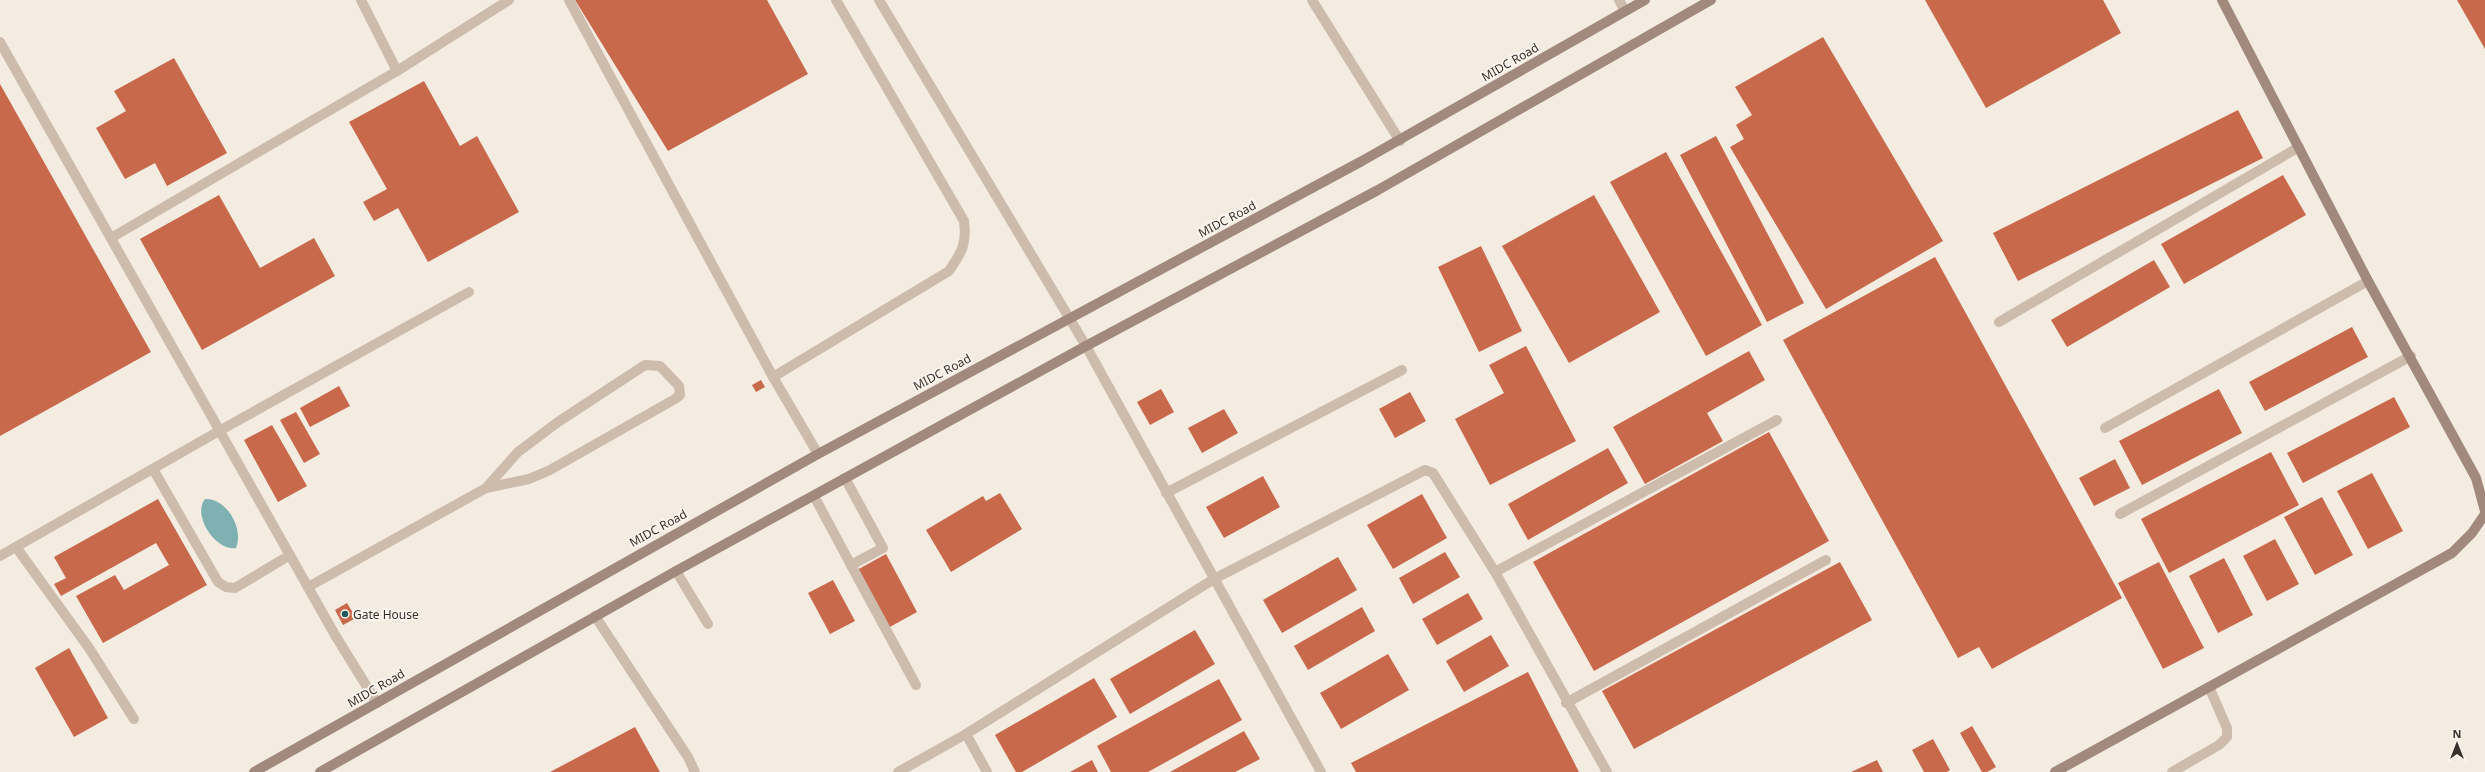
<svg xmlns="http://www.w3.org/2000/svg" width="2485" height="772" font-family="'Noto Sans',sans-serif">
<rect width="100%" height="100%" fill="#f4ebe1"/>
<!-- water -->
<path fill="#7fb0b2" d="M205,499C227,498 244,529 236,548C215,551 192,515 205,499Z"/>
<!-- building -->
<g fill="#c8694b">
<path d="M575,0H767L808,74L668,151Z"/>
<path d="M1925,0H2103L2121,33L1986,108Z"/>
<path d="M2457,0H2485V49Z"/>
<path d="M1823,37L1943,241L1826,309L1730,147L1744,139L1736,125L1752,115L1735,87Z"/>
<path d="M174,58L227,153L167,186L155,163L125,179L96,128L126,111L114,91Z"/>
<path d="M424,81L460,146L477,136L519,212L428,262L398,208L374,221L363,202L387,189L349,122Z"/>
<path d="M0,84L151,352L0,436Z"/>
<path d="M2238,110L2263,158L2018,281L1993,233Z"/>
<path d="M1716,136L1804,303L1767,322L1680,155Z"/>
<path d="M1666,152L1762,325L1706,356L1610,182Z"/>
<path d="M2283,175L2306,215L2184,284L2161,244Z"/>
<path d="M219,195L260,268L314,238L335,276L202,350L140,239Z"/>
<path d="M1594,195L1660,312L1569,363L1502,246Z"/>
<path d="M1481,246L1522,331L1479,352L1438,267Z"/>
<path d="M1935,257L2122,598L1992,669L1979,647L1958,658L1783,340Z"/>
<path d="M2154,260L2170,287L2067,347L2051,320Z"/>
<path d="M2352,327L2368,357L2265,411L2249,382Z"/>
<path d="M1526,346L1576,441L1490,485L1455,419L1504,393L1489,365Z"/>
<path d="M1749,351L1765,380L1707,413L1723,441L1645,484L1613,427Z"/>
<path d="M761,380L765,387L756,392L752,385Z"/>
<path d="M339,386L350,406L310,427L300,408Z"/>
<path d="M1161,389L1174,412L1150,425L1137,402Z"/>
<path d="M2219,389L2242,433L2142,485L2119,441Z"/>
<path d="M1410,392L1426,421L1395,438L1379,409Z"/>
<path d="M2394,397L2410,427L2303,483L2287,453Z"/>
<path d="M1224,409L1238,433L1202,453L1188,428Z"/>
<path d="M296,412L320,454L304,463L280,420Z"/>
<path d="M272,425L307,486L278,502L244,440Z"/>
<path d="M1769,432L1829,541L1594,671L1533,562Z"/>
<path d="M1608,448L1628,483L1528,540L1508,504Z"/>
<path d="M2271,452L2299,505L2169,573L2141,519Z"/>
<path d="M2115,459L2130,488L2094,506L2079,478Z"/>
<path d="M2372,473L2403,531L2368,549L2337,491Z"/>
<path d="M1263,476L1280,507L1224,538L1206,507Z"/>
<path d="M1000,493L1022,529L951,572L926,530L983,496L986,501Z"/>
<path d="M1422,494L1447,538L1393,569L1367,525Z"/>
<path d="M2322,497L2353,555L2315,575L2284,517Z"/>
<path d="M158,499L207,585L103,643L76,596L115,575L124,590L169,565L156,543L61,596L54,584L66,578L54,557Z"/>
<path d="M2275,539L2299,584L2267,601L2243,556Z"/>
<path d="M1445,552L1460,577L1413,604L1399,578Z"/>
<path d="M886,554L917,612L888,628L857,570Z"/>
<path d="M1338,557L1357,590L1282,633L1263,600Z"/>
<path d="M2224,558L2253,615L2218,633L2189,576Z"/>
<path d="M1840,562L1872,620L1634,749L1602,691Z"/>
<path d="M2159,562L2204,648L2163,669L2118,583Z"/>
<path d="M833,580L855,621L830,634L808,593Z"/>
<path d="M1468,593L1483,619L1437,645L1422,619Z"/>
<path d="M347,603L356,618L343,625L335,610Z"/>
<path d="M1362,607L1375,631L1308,670L1294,646Z"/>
<path d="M1195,630L1215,664L1130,714L1110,679Z"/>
<path d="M1491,635L1509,666L1464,692L1446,661Z"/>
<path d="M69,648L108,718L74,737L35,668Z"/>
<path d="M1388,654L1409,690L1341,729L1320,693Z"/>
<path d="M1528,672L1579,772H1356L1351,763Z"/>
<path d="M1094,678L1117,717L1022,772H1016L995,735Z"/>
<path d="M1219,679L1242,720L1148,772H1111L1097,746Z"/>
<path d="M1972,726L1996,767L1987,772H1982L1960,733Z"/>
<path d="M635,727L660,772H550Z"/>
<path d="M1244,731L1260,759L1235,772H1170Z"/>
<path d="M1933,739L1950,770L1947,772H1924L1912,750Z"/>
<path d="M1092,760L1098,772H1070Z"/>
<path d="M1877,760L1883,772H1851Z"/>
</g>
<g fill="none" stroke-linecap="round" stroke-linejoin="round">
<!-- lane -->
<g stroke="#cdbbac" stroke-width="10">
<path d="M361,0L397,71"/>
<path d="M569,0L773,377"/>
<path d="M1312,0L1400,141"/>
<path d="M1619,0L1625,11"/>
<path d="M0,42L335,635L377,703"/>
<path d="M111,238L397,71L509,0"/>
<path d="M1999,322L2299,147"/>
<path d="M818,454L773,377L949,271C962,252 967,244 964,221L836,0"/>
<path d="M153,469L218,582L226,587L235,588L290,555"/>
<path d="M814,496L851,565L883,548L845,478"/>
<path d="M16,547L89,648L134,719"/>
<path d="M0,556L219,431L469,292"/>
<path d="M851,565L916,685"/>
<path d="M1495,572L1777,420"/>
<path d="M308,587L486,488L529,479L550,470L675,399L680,395L679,386L660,366L645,365L558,422L518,452L486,488"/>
<path d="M595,616L688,757L695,772"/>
<path d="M1566,703L1826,560"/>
<path d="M898,772L966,734"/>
<path d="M2172,772L2219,745L2227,737V728L2209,687"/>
</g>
<!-- street -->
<g stroke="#cdbbac" stroke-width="10">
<path d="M879,0L1086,346L1321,772"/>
<path d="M2105,428L2368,281"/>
<path d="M1166,493L1402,370"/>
<path d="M2120,514L2411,356"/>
<path d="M676,571L708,624"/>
<path d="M987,772L966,734L1214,579L1425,470L1433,473L1495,572L1607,772"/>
</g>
<!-- secondary -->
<g stroke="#a18a7d" stroke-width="10">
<path d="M2222,0L2368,281L2476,478L2485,511"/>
<path d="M254,772L818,454L1362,161L1645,0"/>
<path d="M320,772L676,571L1086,346L1378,190L1711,0"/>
<path d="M2055,772L2452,553L2472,533L2485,514"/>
</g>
</g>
<!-- markers -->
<circle fill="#1f5a5e" stroke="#fbf5ee" stroke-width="1.5" cx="345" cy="614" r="4"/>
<g text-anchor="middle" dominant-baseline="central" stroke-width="4" stroke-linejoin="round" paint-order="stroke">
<!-- street labels -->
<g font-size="12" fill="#3b302b" stroke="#fbf5ee">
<text transform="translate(1510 62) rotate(-30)">MIDC Road</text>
<text transform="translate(1227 219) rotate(-28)">MIDC Road</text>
<text transform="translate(942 372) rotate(-28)">MIDC Road</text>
<text transform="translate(658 528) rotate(-29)">MIDC Road</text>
<text transform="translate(376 688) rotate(-30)">MIDC Road</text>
</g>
<!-- poi labels -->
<g font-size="12" fill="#3b302b" stroke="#fbf5ee" text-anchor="start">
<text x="353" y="614">Gate House</text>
</g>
</g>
<!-- north arrow -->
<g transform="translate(2457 744)" stroke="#fbf5ee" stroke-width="3" paint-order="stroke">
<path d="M0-3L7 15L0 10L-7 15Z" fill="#3b302b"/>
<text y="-6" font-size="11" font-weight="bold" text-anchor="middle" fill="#3b302b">N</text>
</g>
</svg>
